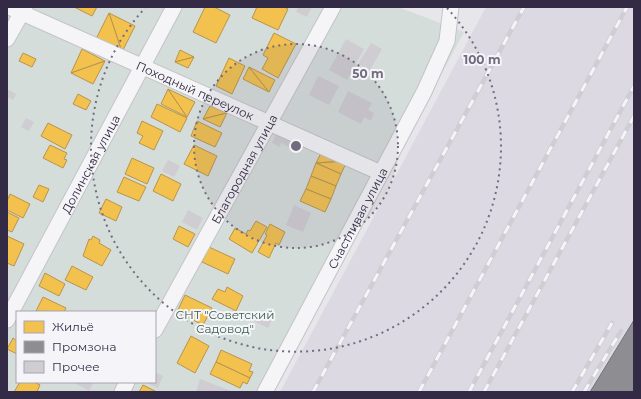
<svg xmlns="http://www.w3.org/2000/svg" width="641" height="399" font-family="Montserrat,sans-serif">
<rect width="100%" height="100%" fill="#e7e6ea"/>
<!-- built -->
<path fill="#dcd9e2" d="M486,7H634V392H280Z"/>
<!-- green -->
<path fill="#d4ddda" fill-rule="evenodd" d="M7,7H398L464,32L271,392H7ZM17,312H155V382H17Z"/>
<!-- homes -->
<g fill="#f2c14e" stroke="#b9944b">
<path d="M74,7H97L92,16Z"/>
<path d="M205,7H214L230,15L216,43L193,32Z"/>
<path d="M257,7H284L288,9L278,30L252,18Z"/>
<path d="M109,13L135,26L122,52Z"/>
<path d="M109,13L122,52L96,39Z"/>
<path d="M274,33L296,44L278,78L262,69L268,58L263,55Z"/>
<path d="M82,49L105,61L71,73Z"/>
<path d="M180,50L194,57L175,62Z"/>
<path d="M23,53L36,59L32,67L19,61Z"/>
<path d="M194,57L188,68L175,62Z"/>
<path d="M229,58L245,66L232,94L216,86Z"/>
<path d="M105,61L93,84L71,73Z"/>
<path d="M249,67L269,92L243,79Z"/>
<path d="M249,67L275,80L269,92Z"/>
<path d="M168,89L187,117L161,104Z"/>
<path d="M168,89L195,102L187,117Z"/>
<path d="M78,94L91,101L86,110L73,104Z"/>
<path d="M157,104L187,118L180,132L151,117Z"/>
<path d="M210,106L227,113L203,119Z"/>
<path d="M227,113L220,127L203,119Z"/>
<path d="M142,121L163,131L154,150L139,143L143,136L137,133Z"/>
<path d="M197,121L222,133L215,147L191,136Z"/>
<path d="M48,123L72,135L65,149L41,136Z"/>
<path d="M50,145L67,153L64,159L67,160L63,168L43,158Z"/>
<path d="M194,145L217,156L208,176L184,164Z"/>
<path d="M322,151L347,161L316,163Z"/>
<path d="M132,158L154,168L147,184L125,174Z"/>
<path d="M347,161L341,174L316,163Z"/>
<path d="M316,163L341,174L336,186L311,176Z"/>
<path d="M161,174L181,184L173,201L153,191Z"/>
<path d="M311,176L336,186L331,199L306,189Z"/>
<path d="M124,177L146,187L139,201L117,192Z"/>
<path d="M39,185L49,189L43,202L33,197Z"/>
<path d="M306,189L331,199L325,212L300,201Z"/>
<path d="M10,194L30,204L23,218L7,210V201Z"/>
<path d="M106,199L122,207L116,221L99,213Z"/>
<path d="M7,212L19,218L12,232L7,230Z"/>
<path d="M256,221L267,227L252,253L229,239L235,228L246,234L248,230L250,231Z"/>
<path d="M270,224L285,232L279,245L276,243L269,258L258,252L267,235L265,234Z"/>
<path d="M179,226L195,234L188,247L173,239Z"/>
<path d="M7,236L24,244L14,266L7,263Z"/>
<path d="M93,236L100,240L99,243L111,250L102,266L83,256L89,239L91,240Z"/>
<path d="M209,247L235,259L228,274L202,262Z"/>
<path d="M72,266L93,277L86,290L65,280Z"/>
<path d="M45,273L65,284L59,296L39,286Z"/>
<path d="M227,287L243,296L236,311L212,299L218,289L225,292Z"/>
<path d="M185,295L212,308L203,325L177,312Z"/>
<path d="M43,297L66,308L64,312L36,311Z"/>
<path d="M191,336L209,346L195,373L177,363Z"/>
<path d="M13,338L17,341V354L7,349Z"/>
<path d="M221,350L252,364L249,371L253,372L250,378L216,362Z"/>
<path d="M216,362L250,378L247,384L243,382L240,388L210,374Z"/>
<path d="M20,382H34L40,385L37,392H14Z"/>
<path d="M143,385L157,392H139Z"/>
</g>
<!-- industry -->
<path fill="#8d8d92" stroke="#72707b" d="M634,320V392H590Z"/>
<!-- building -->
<g fill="#cfcdd2">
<path d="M298,7H312L307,17L296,12Z"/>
<path d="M346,39L364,49L347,80L329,70Z"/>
<path d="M371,43L382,49L370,70L358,64Z"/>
<path d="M318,76L339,86L329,105L309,95Z"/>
<path d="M7,89L16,94L13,100L7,97Z"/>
<path d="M348,91L372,103L368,110L374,113L371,121L364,117L361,124L338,112Z"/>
<path d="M26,118L34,122L29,131L21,127Z"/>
<path d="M277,132L295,141L291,148L281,143L280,147L272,143Z"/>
<path d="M168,160L180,166L174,177L162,171Z"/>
<path d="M294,205L311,213L303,232L286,225Z"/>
<path d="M188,210L203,218L197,230L182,222Z"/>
<path d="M259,311L273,318L268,328L254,321Z"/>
<path d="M155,372L163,376L158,388L145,382H155Z"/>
<path d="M200,379L234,392H196Z"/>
<path d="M73,382H94L89,391Z"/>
</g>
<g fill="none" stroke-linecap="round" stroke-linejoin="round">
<!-- street casing -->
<g stroke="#c4c3c8" stroke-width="17">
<g id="street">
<path id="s1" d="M9,7L381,173"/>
<path d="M7,39L25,7"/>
<path id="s2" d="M7,320L174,7"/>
<path id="s3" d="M155,330L333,7"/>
<path d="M122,392L127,382"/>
<path id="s4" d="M265,392L424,92L447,41L451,7"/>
</g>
</g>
<!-- street -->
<use href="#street" stroke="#f5f5f7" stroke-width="15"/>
<!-- rail casing -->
<g stroke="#cfced2" stroke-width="4.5">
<g id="rail">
<path d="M313,392L524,7"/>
<path d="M419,392L627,7"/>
<path d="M469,392L634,86"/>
<path d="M484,392L634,116"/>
<path d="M572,392L612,323"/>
<path d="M584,392L621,331"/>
</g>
</g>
<!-- rail -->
<use href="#rail" stroke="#f5f4f9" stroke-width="3" stroke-dasharray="9" stroke-linecap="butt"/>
</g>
<!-- distance rings -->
<circle cx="296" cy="146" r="102" fill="#726c7f" fill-opacity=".12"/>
<g fill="none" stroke="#726c7f" stroke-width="2" stroke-dasharray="2 4">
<circle cx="296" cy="146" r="102"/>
<path d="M447 8A205 205 0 1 1 145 8"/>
</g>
<g text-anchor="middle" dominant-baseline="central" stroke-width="4" stroke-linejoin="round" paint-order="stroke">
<!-- street labels -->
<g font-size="12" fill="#332b45" stroke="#f5f4f9">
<text stroke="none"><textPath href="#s1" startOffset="204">Походный переулок</textPath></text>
<text stroke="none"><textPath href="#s2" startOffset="177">Долинская улица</textPath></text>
<text stroke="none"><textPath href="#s3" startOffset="184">Благородная улица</textPath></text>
<text stroke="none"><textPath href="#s4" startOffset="197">Счастливая улица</textPath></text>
</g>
<!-- park labels -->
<g font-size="12" fill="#38604c" stroke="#f5f4f9">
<text x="225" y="314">СНТ "Советский<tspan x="225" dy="14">Садовод"</tspan></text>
</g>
</g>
<circle cx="296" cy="146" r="6" fill="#726c7f" stroke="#f5f4f9" stroke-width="2"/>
<g font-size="12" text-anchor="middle" font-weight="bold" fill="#726c7f" stroke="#f5f4f9" stroke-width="4" stroke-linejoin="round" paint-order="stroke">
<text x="482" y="64">100 m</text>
<text x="368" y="78">50 m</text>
</g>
<!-- border -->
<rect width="641" height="399" fill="none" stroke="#332b45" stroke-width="16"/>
<!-- legend -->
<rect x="16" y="311" width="140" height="72" fill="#f5f4f9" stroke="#a7a4b1"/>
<rect x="24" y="321" width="20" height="12" fill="#f2c14e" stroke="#a7a4b1"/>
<text x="52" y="331" font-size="12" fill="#332b45">Жильё</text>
<rect x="24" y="341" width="20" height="12" fill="#8d8d92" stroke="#a7a4b1"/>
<text x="52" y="351" font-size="12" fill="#332b45">Промзона</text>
<rect x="24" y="361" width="20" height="12" fill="#cfcdd2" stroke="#a7a4b1"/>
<text x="52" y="371" font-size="12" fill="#332b45">Прочее</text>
</svg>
